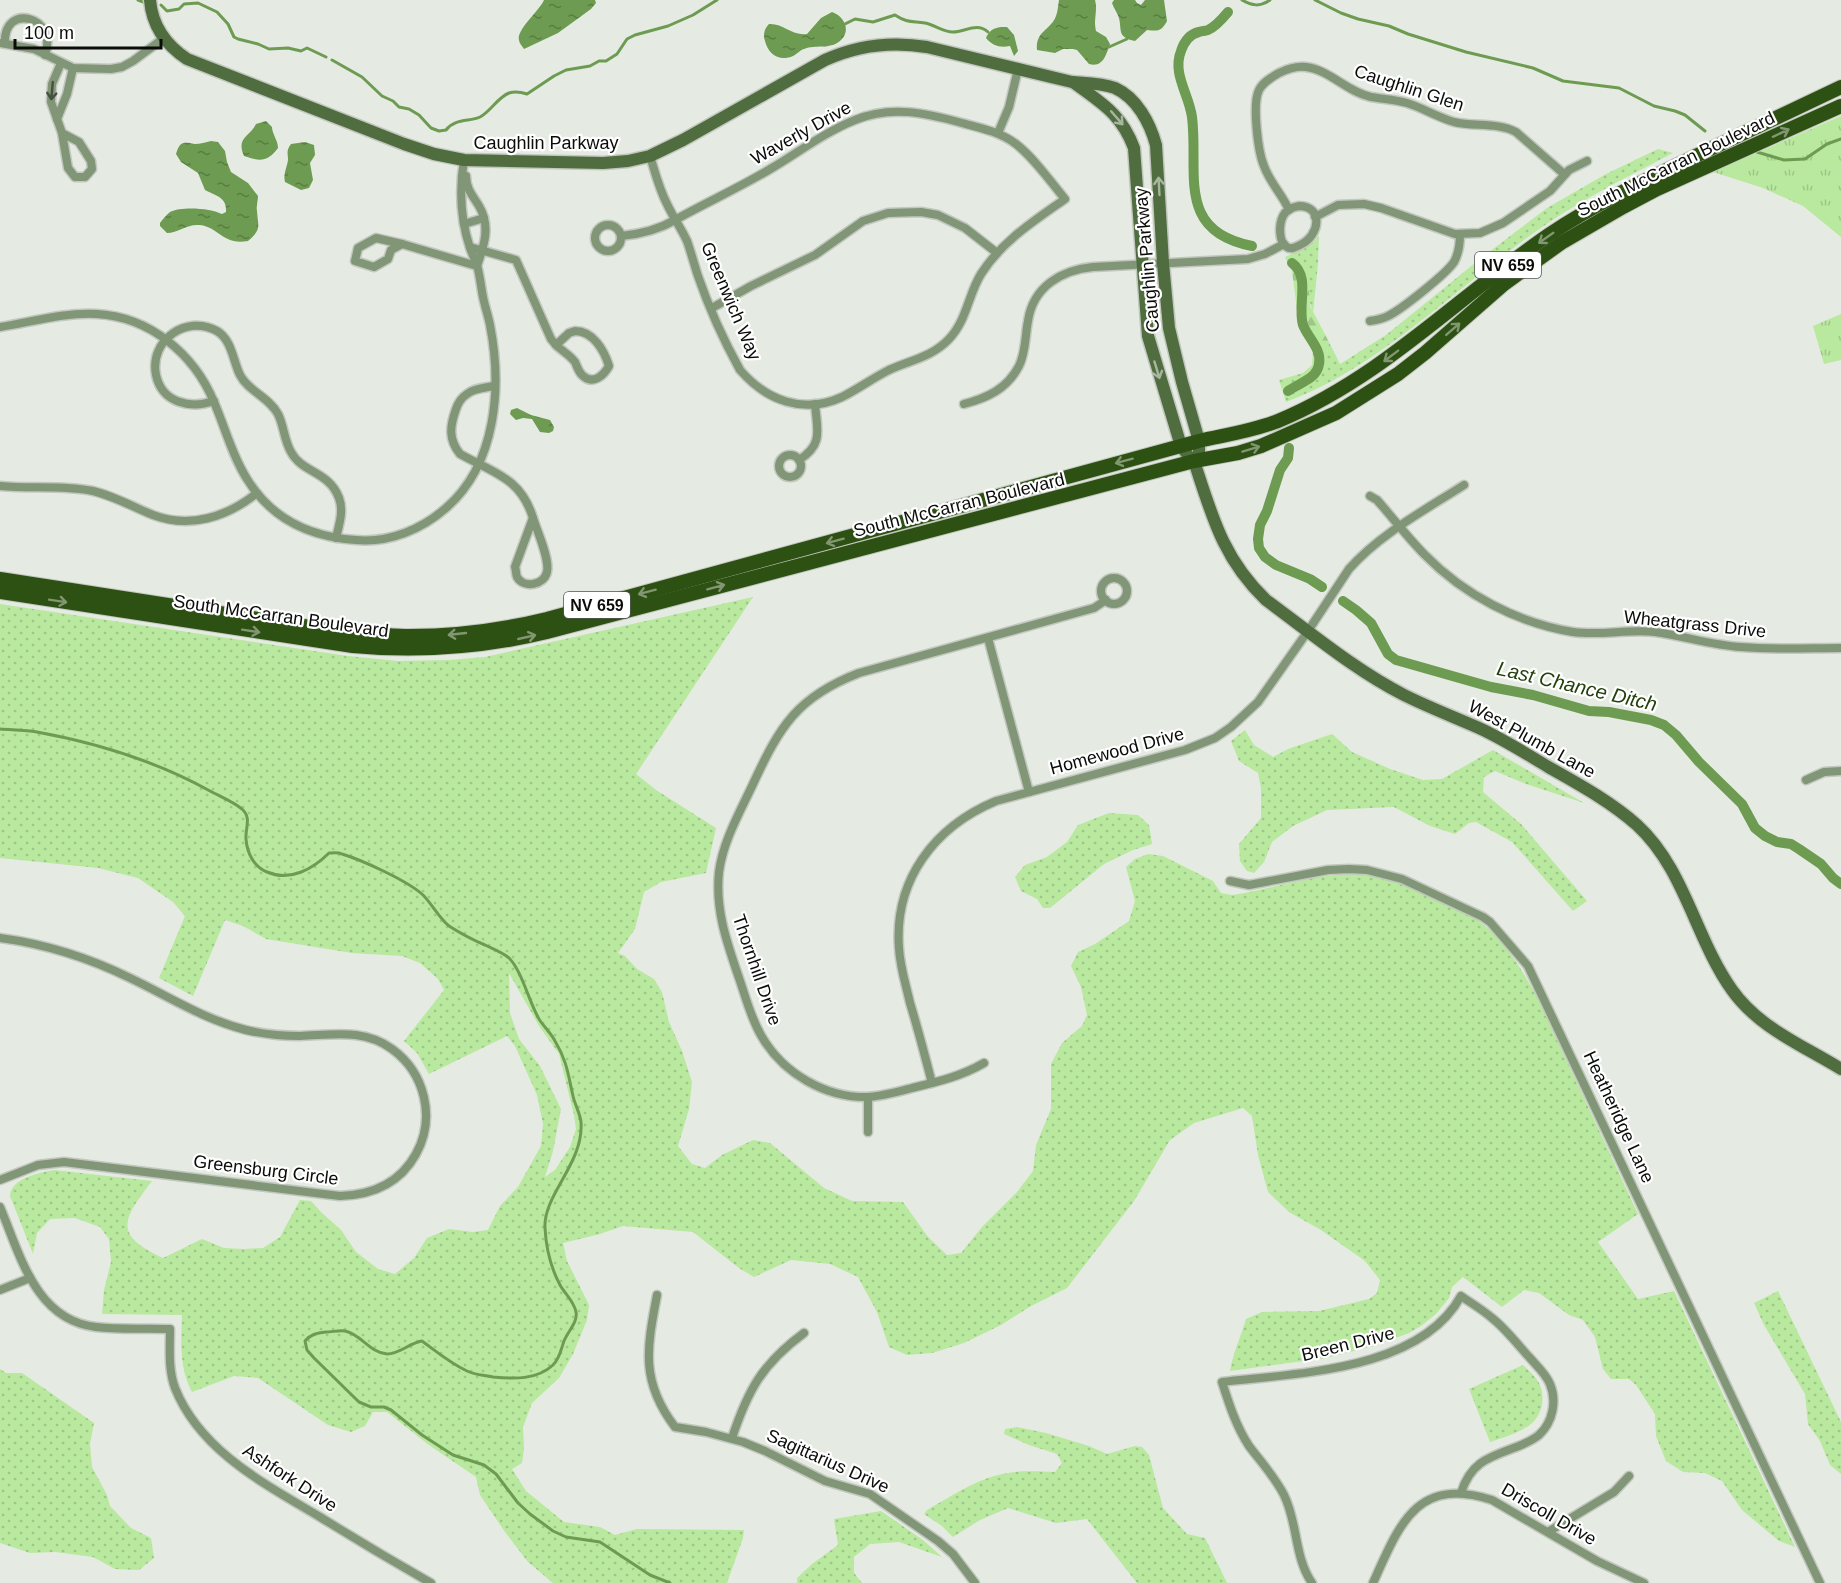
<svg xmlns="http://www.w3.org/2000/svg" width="1841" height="1583" font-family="Helvetica,sans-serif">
<defs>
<pattern id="grass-dots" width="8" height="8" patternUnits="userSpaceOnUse" patternTransform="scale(1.5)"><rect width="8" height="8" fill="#b9e89f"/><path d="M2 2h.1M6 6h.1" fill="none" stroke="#9ec688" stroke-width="1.8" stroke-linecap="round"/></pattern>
<pattern id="forest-firs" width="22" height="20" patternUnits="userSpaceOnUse" patternTransform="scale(1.5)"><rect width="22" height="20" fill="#b9e89f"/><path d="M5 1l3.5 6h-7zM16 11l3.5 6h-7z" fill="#9ec688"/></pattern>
<pattern id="park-tufts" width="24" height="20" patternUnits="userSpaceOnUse" patternTransform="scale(1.5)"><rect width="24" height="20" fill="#b9e89f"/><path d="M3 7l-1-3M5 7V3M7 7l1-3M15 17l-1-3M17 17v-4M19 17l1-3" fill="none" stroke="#9ec688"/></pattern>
<pattern id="water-ripples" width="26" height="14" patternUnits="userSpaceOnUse" patternTransform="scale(1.5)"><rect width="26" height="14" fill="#6d9b51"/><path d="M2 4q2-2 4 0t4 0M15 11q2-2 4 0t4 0" fill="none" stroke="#587d41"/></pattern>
</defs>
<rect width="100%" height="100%" fill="#e5ebe2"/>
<!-- grass -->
<g fill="url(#grass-dots)" fill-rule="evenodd">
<path d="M1658,149L1673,153C1617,182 1567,207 1516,246C1444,300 1371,371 1286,402L1279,380L1303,373L1312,365L1323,360L1327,353L1329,342L1340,364L1386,335L1480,259L1547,208L1606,174Z"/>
<path d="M1319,236L1318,264L1313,313L1296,252L1312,243Z"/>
<path d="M753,597L636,774L656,790L716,828L706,873L661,882L644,892L635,929L618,953L625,956L637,969L654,979L662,992L669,1022L682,1051L692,1082L689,1109L678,1146L692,1164L705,1168L722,1155L753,1140L770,1143L824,1188L852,1201L903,1202L928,1237L947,1255L961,1253L982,1227L1017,1192L1033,1171L1036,1145L1051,1109V1064L1062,1043L1082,1026L1087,1015L1081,987L1071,966L1078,952L1095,944L1129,921L1135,901L1126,867L1135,859L1148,854L1163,856L1213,881L1221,893L1232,895C1272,889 1313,874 1355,874C1381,875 1402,884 1425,894C1441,902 1460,908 1475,918C1503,937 1521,968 1537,997L1638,1214L1598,1242L1638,1299L1674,1291L1795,1547L1779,1541L1742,1510L1722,1481L1705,1473L1683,1472L1666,1461L1656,1436L1655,1414L1636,1385L1629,1379H1611L1603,1369L1595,1337L1583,1320L1569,1315L1539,1293L1524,1290L1502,1307L1463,1277L1452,1287L1449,1298L1436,1314L1421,1326L1409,1333L1374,1346L1326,1358L1230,1371C1233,1352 1241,1337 1246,1319L1262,1312L1319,1311L1369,1299L1377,1293L1380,1280L1365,1261L1321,1230L1289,1212L1268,1192L1258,1155L1252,1116L1243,1108L1194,1123L1170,1140L1134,1201L1067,1288L1031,1306L1001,1325L964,1343L932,1353L907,1355L889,1347L877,1312L858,1277L830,1264L791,1260L754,1277L739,1268L693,1232L623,1226L600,1234L563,1243L567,1261L589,1305L587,1320L573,1354L559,1378L532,1403L523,1427L524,1449L522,1463L512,1469L526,1491L564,1522L600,1527L615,1535L637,1529L744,1530L743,1538L727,1583H553L528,1562L505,1532L480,1495L476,1477L429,1445L387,1412H373L365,1426L351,1432L328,1425L258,1378L234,1376L192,1392C179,1367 181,1342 182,1315L102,1314L104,1290L111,1262L109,1239L100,1227L75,1218L50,1219L37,1233L33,1254L10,1196C11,1178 39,1173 54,1170L152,1181C122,1220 113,1235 163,1258L202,1239L224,1248L244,1249L263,1248L280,1237L300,1200L311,1201L321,1212L341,1230L356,1252L378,1269L395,1274L414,1258L427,1238L449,1229L473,1232L488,1230L500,1206L518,1187L541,1146L543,1124L537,1095L515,1046L507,1036L429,1074L417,1053L404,1041L444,990L438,979L420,963L402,956L352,953L266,939L243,926L225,920L193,996L159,978L185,916L173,902L138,878L98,868L0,858V604L348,656L398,661L449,660L485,657ZM509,973L539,1026L559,1054L574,1115L576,1129L570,1147L555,1170L545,1177L553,1151L561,1109L540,1066L519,1039L510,1013Z"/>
<path d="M1245,730L1254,745L1273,757L1288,749L1332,734L1352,752L1390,769L1423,780L1442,779L1493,750L1584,803L1526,784L1495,771L1484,777L1483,792L1521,824L1587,901L1573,911L1512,842L1476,822L1469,823L1455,834L1430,826L1394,807L1327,810L1293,826L1272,842L1264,862L1254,873L1247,871L1240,861L1239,844L1261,818V788L1258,773L1239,761L1231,741Z"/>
<path d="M1109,813L1138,815L1149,825L1152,844L1133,850L1104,864L1050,908H1043L1037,899L1021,891L1015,877L1025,865L1047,857L1067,842L1078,825Z"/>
<path d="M1778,1291L1841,1422V1474L1830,1465L1820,1441L1808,1424L1805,1394L1764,1325L1754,1303Z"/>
<path d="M1523,1365C1529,1371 1535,1376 1539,1383C1547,1399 1541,1420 1525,1428C1515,1434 1502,1438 1490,1442L1469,1389Z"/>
<path d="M0,1369L6,1373H22L94,1423L90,1444L92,1467L107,1495L110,1506L131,1528L151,1538L154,1558L139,1570L115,1569L93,1557L55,1552L30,1553L0,1543Z"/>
<path d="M1017,1427L1046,1433L1089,1446L1107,1454L1135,1446L1142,1447L1149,1455L1163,1508L1187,1534L1205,1538L1227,1583H1137L1087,1519L1056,1523L1008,1508L980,1520L953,1537L942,1526L924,1514L927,1510C952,1496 979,1477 1008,1473C1023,1470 1040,1472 1055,1472L1062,1463L1057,1454L1029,1445L1004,1434L1005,1429Z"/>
<path d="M881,1511L923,1540L942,1557L899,1542L870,1544L854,1557V1573L862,1583H797V1578L812,1564L838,1545L834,1519Z"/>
</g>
<!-- forest -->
<path fill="url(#forest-firs)" d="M1296,252L1304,262L1308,273L1310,306L1329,342L1327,353L1323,360L1312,365L1313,351L1299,325L1292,271L1285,257Z"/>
<!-- park -->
<g fill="url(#park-tufts)">
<path d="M1841,116V237L1803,206L1763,188L1713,172Z"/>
<path d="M1841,314V360L1824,364L1813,326Z"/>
</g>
<!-- water -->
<g fill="url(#water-ripples)">
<path d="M544,0H595L596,3L591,9L558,33L524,49C522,46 519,43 519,40C516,30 540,10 544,0Z"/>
<path d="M1059,0H1095C1098,11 1093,20 1096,31L1106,37L1110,44C1106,55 1103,68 1089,64L1077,50L1073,49H1063L1055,53L1037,50C1035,31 1051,30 1056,16C1058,11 1058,5 1059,0Z"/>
<path d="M1114,0H1135L1137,3L1141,5L1145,0H1164L1167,21C1161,32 1158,31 1147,30L1135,41C1117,37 1122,31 1119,18C1117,12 1114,9 1112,3Z"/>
<path d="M832,12C844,16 852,31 840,41C829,50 816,44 804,49C800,50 797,54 793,56C779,62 768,54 765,41C763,35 764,29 769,24C783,23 792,36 807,34L821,18Z"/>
<path d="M1001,27H1007L1014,35L1018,51L1014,56L1010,46C1000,48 993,46 986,38C989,31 993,28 1001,27Z"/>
<path d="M266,121L272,127C272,134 278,140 278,148C267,163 259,161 244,156C236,137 249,138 256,124Z"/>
<path d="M211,141L218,142L225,151L227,162L231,172L248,183L258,196C258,201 256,206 257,211C258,227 262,229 248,241C223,246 218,226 199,225C187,224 178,233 167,233L160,226V223C163,219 166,215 170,212C181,206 211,208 222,214L226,212C227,197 216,196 205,190L198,173L181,162L176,154C180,141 183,142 195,144C200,144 206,142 211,141Z"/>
<path d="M305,142L314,145L315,155L310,163L313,180L309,188L301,190L285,182C283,173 287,168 288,160C288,152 286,151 291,144Z"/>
<path d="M517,408L531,415L550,420L554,427L553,431L549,433L540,432L532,419L523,418L516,420L510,414L511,410Z"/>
</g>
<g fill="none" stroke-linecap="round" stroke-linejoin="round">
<!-- stream -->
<g stroke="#6d9b51" stroke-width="3">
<path d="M138,0L146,3"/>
<path d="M1242,0C1252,6 1260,7 1270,0"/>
<path d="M1315,0L1341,13L1358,19L1389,26L1408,34L1466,52L1533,68L1563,81L1619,88L1654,106L1675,111L1685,115L1705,131"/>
<path d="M161,5L167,11L179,9L184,4L198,3L217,12L228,24L234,37L238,39L258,44L269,49L288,48L301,51L307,48L326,57"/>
<path d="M845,24L855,19L873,22L895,15C907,23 912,21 925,23C935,25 943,32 953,32C965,32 977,22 988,32"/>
<path d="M1109,47L1127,39"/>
<path d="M332,60L362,77L382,96L393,101L399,107L409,109L419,115L431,128L439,131L446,130C455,118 470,122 480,117C491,111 497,98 509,93C515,91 521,92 527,94L554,76L566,70L590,66L599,61H606L617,54L627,39L635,35L668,26L693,15L717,0"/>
<path d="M1757,152L1784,160L1805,159L1827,144L1841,139"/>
<path d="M0,729C12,730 25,730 37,732C97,743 156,761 210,791C221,797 232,801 242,809C252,818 245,828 246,839C247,853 254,867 267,872C290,882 313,869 329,853C333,853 338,852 342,854C362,860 408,881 423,895C432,904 439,918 449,926C460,933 473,940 485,945C493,949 502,952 509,958C522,971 529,1002 539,1019C544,1027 551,1033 555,1041C567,1061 568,1074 573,1096C575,1105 580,1113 581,1122C584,1163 543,1195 545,1228C546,1247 551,1268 560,1285C565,1294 574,1301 576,1312C578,1322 568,1331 564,1341C561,1349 560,1358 553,1365C537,1380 514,1379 493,1377C484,1375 475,1375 467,1371C450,1363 437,1352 422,1341C409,1343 400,1354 387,1354C370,1353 361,1334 345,1331C339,1330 332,1332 326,1332C317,1333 311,1334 305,1341L307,1350L314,1358L359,1402L371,1407H384L391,1410L422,1435L453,1455L484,1465L496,1474L518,1503L530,1514L553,1531L566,1537L600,1542L650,1575L670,1583"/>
</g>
<!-- canal -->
<g stroke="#6d9b51" stroke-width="10">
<path d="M1228,12C1223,18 1215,27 1208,30C1206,31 1201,31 1199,32C1190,34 1184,42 1181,51C1172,74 1189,94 1192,117C1199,172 1175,231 1252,246"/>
<path d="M1288,391C1299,383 1317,379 1319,364C1322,349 1308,338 1303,325C1297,305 1311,277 1292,263"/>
<path d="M1289,448L1288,458L1280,470L1267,511L1260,525L1258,539L1259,548L1265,557L1276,565L1310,579L1322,587"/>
<path d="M1343,601L1356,610L1371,623L1388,654L1396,660L1491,687L1533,695L1589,711L1609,712L1651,720L1664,725L1676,735L1699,762L1742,804L1755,828L1765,836L1777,842L1791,844L1799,849L1821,864L1833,878L1841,884"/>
</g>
<!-- street casing -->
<g stroke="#c2c7bf" stroke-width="11">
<g id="street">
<path d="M0,43L34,49L73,68L111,69L122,67L133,61L164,38"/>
<path d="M5,43C3,2 59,16 45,55"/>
<path d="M61,63L52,84L51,102L62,133L68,168L75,177H85L92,169L91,161L79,142L62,133"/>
<path d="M57,119L67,94L73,68"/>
<path d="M998,133L1009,107L1018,69"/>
<path d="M466,176C466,189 473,196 479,206C491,226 484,246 477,266"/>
<path d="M1299,206C1323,206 1321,235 1300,245C1296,247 1291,250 1287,247C1278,242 1279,224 1283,216C1286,210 1293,207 1299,206Z"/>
<path d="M1289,210C1282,194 1270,183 1264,166C1258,152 1252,104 1259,90C1263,82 1272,77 1279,73C1287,69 1297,66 1306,67C1330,70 1347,92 1371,97C1383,99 1396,100 1407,103C1423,108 1437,117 1454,122C1474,127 1497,122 1516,132L1564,174"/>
<path d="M1315,217L1338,205L1364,204L1381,208L1455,234L1480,233L1503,223L1550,191L1569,170L1587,161"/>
<path d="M464,224L484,218"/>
<circle cx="608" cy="238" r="13"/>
<path d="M621,236C641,234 658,230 675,220C707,202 741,187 772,168C799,152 825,132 855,120C891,105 926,113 962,123C981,128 1000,132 1016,144C1035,159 1050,181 1065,199C1034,221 1002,241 981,274C968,295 967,320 949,339C932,357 911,360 889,370C873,378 858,389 842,397C803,415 766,400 740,370C724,341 709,308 698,276C694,264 691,252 687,241C681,228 673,217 667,204C659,189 655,172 650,156"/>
<path d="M376,238L402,244L391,250L388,259L374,267L355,261L358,248Z"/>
<path d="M402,244L477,266"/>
<path d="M470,247L516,260L551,339L556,345"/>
<path d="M712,308L751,286L815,255L863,221L888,213L921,212L938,215L965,228L997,253"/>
<path d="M1370,321C1377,320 1382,319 1388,316C1402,309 1446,274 1454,262C1459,253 1460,244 1460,234"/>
<path d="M0,327C31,322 65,312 97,314C150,317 194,354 214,402C225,427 232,456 247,479C272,520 310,537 356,540C390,543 422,529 446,508C497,464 502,386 490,325C488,315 485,307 483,297C481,287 480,276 477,265C475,259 472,254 470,248C460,218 459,190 464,160"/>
<path d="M575,331C593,331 604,350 609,366C604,375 593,386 582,375C578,371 577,366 575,362C570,355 562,351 556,345L569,333Z"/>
<path d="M494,386C485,388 474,388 467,394C461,398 458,403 456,409C450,426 448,439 460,454C494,473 521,478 533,518"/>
<path d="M214,401C190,409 162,403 156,375C149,340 187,314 217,331C232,340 233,361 240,375C248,391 269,397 278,414C284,426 284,440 291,452C302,473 329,471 339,498C344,511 339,525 336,538"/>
<path d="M964,404C987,398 1007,389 1019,366C1026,352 1025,336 1028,321C1033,287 1061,270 1093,267L1248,259L1265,254L1284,244"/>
<circle cx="790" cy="466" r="11"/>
<path d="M799,460C824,444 817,430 815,404"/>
<path d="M0,486C30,489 63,485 93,491C114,496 133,507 153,515C190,529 227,517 257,493"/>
<path d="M1370,496L1377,500C1393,518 1408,538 1425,555C1464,595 1518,623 1573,632C1600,636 1628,629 1655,632C1684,636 1712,645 1741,647C1774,650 1808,648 1841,648"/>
<path d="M533,518C537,531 550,559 547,572C544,585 524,589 517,577C516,575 516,569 515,567Z"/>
<circle cx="1114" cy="591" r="13"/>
<path d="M988,638L1029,792"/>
<path d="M1806,780L1824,772L1841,771"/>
<path d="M1230,881L1249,885L1328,870L1349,869L1367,870L1402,879L1483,917L1490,922L1528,966L1820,1583"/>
<path d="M0,938C45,944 89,958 130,978C170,997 203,1019 246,1030C263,1034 282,1036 300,1036C332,1035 364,1028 392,1049C425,1073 436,1118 416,1154C400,1183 372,1195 340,1196L64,1162L38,1165L0,1180"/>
<path d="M984,1063C962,1076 937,1082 912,1088C897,1092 883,1096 868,1097C825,1098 783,1073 762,1037C751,1019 746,998 739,978C727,943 715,910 719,872C723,841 740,812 753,784C780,726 797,697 859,673L1094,608L1106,600"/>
<path d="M932,1083C925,1056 918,1029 910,1003C906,985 900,967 899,948C894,880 934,827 996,801L1185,750L1215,738L1231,727L1258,702L1308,631L1349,569C1380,534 1425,510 1464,485"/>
<path d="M868,1097V1132"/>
<path d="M0,1207C20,1254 35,1320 96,1327C120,1330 146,1328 170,1329C170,1349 168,1369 175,1388C200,1451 265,1484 320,1517C357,1540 394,1562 431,1583"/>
<path d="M0,1290L30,1278"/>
<path d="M657,1295C647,1348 640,1381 675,1427L706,1432L743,1442L765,1451L825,1481L870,1494L938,1541L953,1554L975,1583"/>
<path d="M732,1438C748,1390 762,1364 804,1333"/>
<path d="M1548,1532L1614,1492L1629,1476"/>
<path d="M1312,1583C1294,1557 1298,1523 1284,1495C1275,1477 1261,1462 1249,1446C1236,1426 1229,1404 1222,1382C1297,1373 1420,1371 1461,1296C1471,1303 1483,1310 1492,1318C1506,1329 1518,1345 1530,1358C1537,1366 1546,1374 1550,1384C1557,1401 1553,1422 1539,1435C1533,1440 1526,1443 1519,1446C1490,1457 1471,1461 1461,1493"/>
<path d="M1373,1583C1399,1526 1416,1475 1492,1500L1597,1561L1644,1583"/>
</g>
</g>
<!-- secondary casing -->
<g stroke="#c2c7bf" stroke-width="15">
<g id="secondary">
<path d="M150,0C152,25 166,45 187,59L404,144L434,154L464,160L603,163L628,161L650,156L683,140L825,60C858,45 891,41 927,47L1072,82C1086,83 1102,83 1115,88C1137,98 1150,123 1156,145L1163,263L1169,328L1182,382L1199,441V456L1194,461"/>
<path d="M1073,82C1101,103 1121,113 1134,148L1148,336L1181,446L1190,458L1194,461"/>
<path d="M1194,461C1212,516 1223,559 1266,600C1311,633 1355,670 1404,695C1428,707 1454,717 1479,728C1503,739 1527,754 1550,768C1580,785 1611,802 1637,825C1685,869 1695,938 1732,990C1759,1028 1802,1045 1841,1069"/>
</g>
</g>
<!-- primary casing -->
<g stroke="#c2c7bf" stroke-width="16">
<g id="primary">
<path d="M0,579L336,631C360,633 385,636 410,636C456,636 502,630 547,619L1199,441C1225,435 1253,431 1278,421C1382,378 1459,296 1550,234C1598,202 1650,178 1702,153C1748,131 1795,109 1841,87"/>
<path d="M0,592L353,646C420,652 481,648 547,632L1194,461L1238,453L1261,446L1336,413L1398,374L1425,353L1504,284L1561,243L1623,207L1657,189L1841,106"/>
</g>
</g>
<!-- street -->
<use href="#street" stroke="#819676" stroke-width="8"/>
<!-- secondary -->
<use href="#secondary" stroke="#506d3f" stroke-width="12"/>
<!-- primary -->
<use href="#primary" stroke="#2d5013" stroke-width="14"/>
</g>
<!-- one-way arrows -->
<defs><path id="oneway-shaft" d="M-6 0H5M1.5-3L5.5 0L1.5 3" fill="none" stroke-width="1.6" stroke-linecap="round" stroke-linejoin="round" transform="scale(1.5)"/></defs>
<use stroke="#465140" href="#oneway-shaft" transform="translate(52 91) rotate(95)"/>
<g stroke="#a8b69f">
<use href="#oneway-shaft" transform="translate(1117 118) rotate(49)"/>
<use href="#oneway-shaft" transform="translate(1159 186) rotate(-93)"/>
<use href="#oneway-shaft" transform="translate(1157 370) rotate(73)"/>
</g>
<g stroke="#819671">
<use href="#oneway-shaft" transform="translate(1781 133) rotate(-25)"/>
<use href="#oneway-shaft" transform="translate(1546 238) rotate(145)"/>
<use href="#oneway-shaft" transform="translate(1453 329) rotate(-41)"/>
<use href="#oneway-shaft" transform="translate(1391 356) rotate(143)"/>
<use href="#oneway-shaft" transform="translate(1251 449) rotate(-17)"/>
<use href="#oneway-shaft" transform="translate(1124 461) rotate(165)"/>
<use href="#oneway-shaft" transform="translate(835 541) rotate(165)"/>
<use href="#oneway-shaft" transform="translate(716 587) rotate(-15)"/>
<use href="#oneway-shaft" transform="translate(647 592) rotate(165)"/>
<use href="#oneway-shaft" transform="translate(58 601) rotate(9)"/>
<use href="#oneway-shaft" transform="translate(251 631) rotate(9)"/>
<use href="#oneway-shaft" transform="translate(457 634) rotate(174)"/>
<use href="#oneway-shaft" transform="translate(527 637) rotate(-13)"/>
</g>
<g text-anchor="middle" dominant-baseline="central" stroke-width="4.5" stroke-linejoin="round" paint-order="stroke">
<!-- shield labels -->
<g fill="#fff" stroke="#545554" stroke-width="1.5">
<rect x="1475" y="252" width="66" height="26" rx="4.5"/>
<rect x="564" y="592" width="66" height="26" rx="4.5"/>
</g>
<g font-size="16" font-weight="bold" fill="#0b0c0a">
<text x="1508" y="265">NV 659</text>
<text x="597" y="605">NV 659</text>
</g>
<!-- street labels -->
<g font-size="18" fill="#0b0c0a" stroke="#fff">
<text transform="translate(1409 88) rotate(18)">Caughlin Glen</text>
<text transform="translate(801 133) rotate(-29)">Waverly Drive</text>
<text x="546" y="143">Caughlin Parkway</text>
<text transform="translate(1676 164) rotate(-26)">South McCarran Boulevard</text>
<text transform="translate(1147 260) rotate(-95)">Caughlin Parkway</text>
<text transform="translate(731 301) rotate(67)">Greenwich Way</text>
<text transform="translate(959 505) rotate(-14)">South McCarran Boulevard</text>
<text transform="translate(281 616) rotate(8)">South McCarran Boulevard</text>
<text transform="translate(1695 624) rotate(6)">Wheatgrass Drive</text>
<text transform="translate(1532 739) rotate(29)">West Plumb Lane</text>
<text transform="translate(1117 751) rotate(-15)">Homewood Drive</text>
<text transform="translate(757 970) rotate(71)">Thornhill Drive</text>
<text transform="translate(1619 1117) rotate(65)">Heatheridge Lane</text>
<text transform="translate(266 1170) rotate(7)">Greensburg Circle</text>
<text transform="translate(1348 1344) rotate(-14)">Breen Drive</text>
<text transform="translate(828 1461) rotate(24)">Sagittarius Drive</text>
<text transform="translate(290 1478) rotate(33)">Ashfork Drive</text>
<text transform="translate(1549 1514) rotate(30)">Driscoll Drive</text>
</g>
<!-- water labels -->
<g font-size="20" font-style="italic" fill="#23410b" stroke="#fff">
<text transform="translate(1577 686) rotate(13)">Last Chance Ditch</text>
</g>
</g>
<!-- scale -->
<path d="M15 39v9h146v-9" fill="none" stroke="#0b0c0a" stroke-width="3"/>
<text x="24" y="39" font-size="18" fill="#0b0c0a" stroke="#ffffff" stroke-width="4.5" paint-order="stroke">100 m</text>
</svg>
